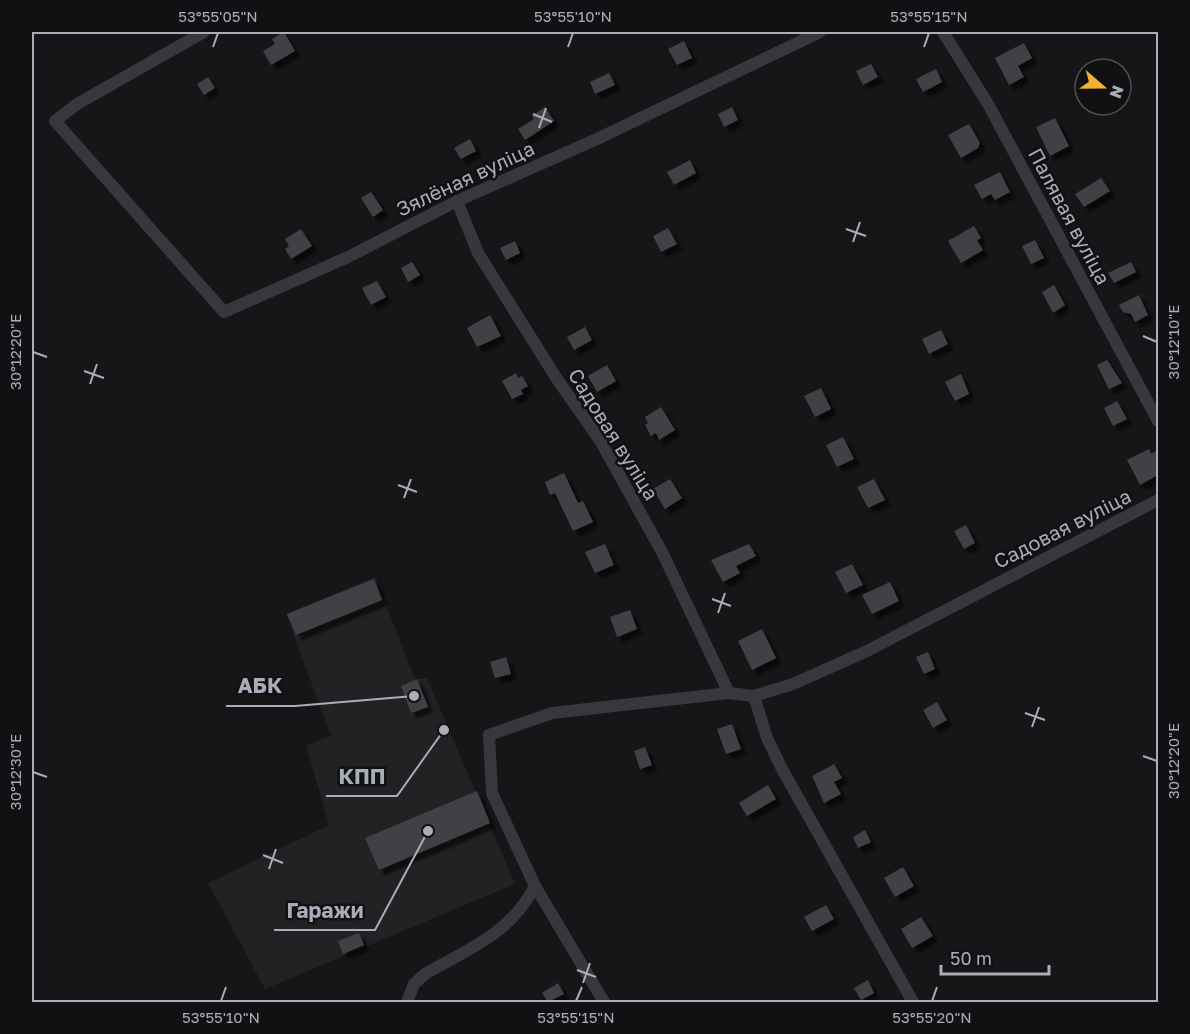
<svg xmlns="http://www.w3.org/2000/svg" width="1190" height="1034" font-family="'Golos Text',sans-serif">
<defs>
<filter id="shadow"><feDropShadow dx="5.5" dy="5.5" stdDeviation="1.5" flood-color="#0009"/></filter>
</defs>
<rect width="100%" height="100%" fill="#161618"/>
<!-- built -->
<path fill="#222225" d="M375,577L415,679L427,678L515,884L265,989L208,883L329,825L306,745L331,736L286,614Z"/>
<!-- building -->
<g fill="#404145" filter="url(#shadow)">
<path d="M284,32L295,51L271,65L263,51L275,44L272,39Z"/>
<path d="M684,41L692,58L677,65L668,49Z"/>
<path d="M1024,43L1032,58L1018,66L1024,77L1009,85L995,58Z"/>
<path d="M871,64L878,77L863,85L856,71Z"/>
<path d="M936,69L942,82L923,92L916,79Z"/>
<path d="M609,73L615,85L595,94L590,82Z"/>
<path d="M208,77L215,88L204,95L197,84Z"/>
<path d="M545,107L554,121L525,140L518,129L534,119L532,116Z"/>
<path d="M732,107L738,120L724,127L718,114Z"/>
<path d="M1055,118L1069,146L1050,156L1036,127Z"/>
<path d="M969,124L980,143L978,148L961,158L948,135Z"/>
<path d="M470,139L476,151L461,159L454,148Z"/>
<path d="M690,160L696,173L674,185L667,172Z"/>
<path d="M1000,172L1010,192L995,200L991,194L982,199L974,185Z"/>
<path d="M1101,178L1110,191L1084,207L1075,194Z"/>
<path d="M371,192L383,210L373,217L361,198Z"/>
<path d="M974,226L981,238L977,240L983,250L961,263L948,241Z"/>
<path d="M668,228L677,244L661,252L653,236Z"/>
<path d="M301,229L312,246L291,259L285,249L289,246L285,239Z"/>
<path d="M1035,240L1044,258L1031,264L1022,246Z"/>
<path d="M515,241L520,253L506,260L500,248Z"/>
<path d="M412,262L420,275L408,282L401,268Z"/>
<path d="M1131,262L1136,272L1114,283L1108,273Z"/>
<path d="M377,281L386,297L371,305L362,288Z"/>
<path d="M1054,285L1065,305L1053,313L1042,292Z"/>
<path d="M1139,295L1148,315L1135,322L1131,314L1123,312L1119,305Z"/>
<path d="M490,315L501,336L477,347L467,328Z"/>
<path d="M585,327L592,340L574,350L567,337Z"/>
<path d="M941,330L948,344L929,354L922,339Z"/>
<path d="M1107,360L1122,383L1109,389L1097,365Z"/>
<path d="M607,365L616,381L597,392L588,376Z"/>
<path d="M516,373L518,378L522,376L528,386L521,390L523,394L512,399L502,381Z"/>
<path d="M961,374L969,394L955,401L945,382Z"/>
<path d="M821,388L831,409L815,417L804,396Z"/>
<path d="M1117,401L1127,419L1113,426L1104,408Z"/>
<path d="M661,407L675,430L659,440L656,433L651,436L645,425L648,423L645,417Z"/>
<path d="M843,437L854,459L837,467L826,445Z"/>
<path d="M1149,449L1151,454L1158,450V475L1140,485L1127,460Z"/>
<path d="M564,473L578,503L583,501L593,522L573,531L555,493L550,495L545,482Z"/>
<path d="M670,479L682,498L665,509L653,489Z"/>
<path d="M874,479L885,500L868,508L857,487Z"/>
<path d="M966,525L975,543L964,549L954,531Z"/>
<path d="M605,544L614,565L595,573L585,552Z"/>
<path d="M749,544L756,556L736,566L740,573L723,582L711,560Z"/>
<path d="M852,564L863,585L846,593L835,572Z"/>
<path d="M374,579L382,600L296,635L287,614Z"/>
<path d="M890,582L899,601L872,614L862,595Z"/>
<path d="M630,610L637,629L617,637L610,617Z"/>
<path d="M762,629L776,658L752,670L738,641Z"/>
<path d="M928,652L935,669L924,674L916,657Z"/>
<path d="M506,657L511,674L495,678L490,662Z"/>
<path d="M417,679L428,707L411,713L401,686Z"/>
<path d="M937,702L947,720L933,728L923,710Z"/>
<path d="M732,724L741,749L726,754L717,729Z"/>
<path d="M645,747L652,765L640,769L634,751Z"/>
<path d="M834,764L842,778L834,782L841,794L824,803L812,776Z"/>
<path d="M768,785L776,799L747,816L739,803Z"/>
<path d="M477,791L490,823L379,870L365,838Z"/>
<path d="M865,830L871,842L858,848L853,837Z"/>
<path d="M903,867L914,886L895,897L884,878Z"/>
<path d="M826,905L834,919L812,931L804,917Z"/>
<path d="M921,917L933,936L912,948L901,929Z"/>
<path d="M359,933L364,945L343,954L338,941Z"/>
<path d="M868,980L874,993L861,1000L854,988Z"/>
<path d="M558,983L564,994L548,1002L542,993Z"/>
</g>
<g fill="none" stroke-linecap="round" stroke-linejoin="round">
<!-- minor -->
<g stroke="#37383d" stroke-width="12">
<path d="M204,32L77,104L55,121L224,312L348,257L457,201L597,139L820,32"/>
<path d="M943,32L988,104L1158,421"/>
<path d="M457,201L478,253L557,379L601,442L662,552L729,693"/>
<path d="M754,696L767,738L782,769L913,1002"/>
<path d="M407,1002L414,984L425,974C470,948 510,934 535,886"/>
<path d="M604,1002L535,886L492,793L489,735L552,713L729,693L754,696L793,684L867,651L1158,500"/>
</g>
</g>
<!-- ticks -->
<path fill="none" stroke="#a8adb8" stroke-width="2" d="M213,47L218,33M568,47L573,33M924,47L929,33M533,114L552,122M539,128L546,108M846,229L866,236M853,242L860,222M1143,336L1157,342M33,352L47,357M84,371L104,378M90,384L97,364M398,485L417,492M404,498L411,479M712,599L731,606M718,613L725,593M1025,713L1045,720M1032,727L1039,707M1143,756L1157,761M33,772L47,777M263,855L283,863M269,869L276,849M577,970L596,977M583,983L590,963M221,1001L226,987M576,1001L582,987M932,1001L937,987"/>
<g text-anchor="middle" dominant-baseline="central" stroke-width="5" stroke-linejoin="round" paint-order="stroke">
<!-- street labels -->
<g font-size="20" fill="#a8adb8" stroke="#111113">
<text transform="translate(465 178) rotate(-25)">Зялёная вуліца</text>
<text transform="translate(1070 216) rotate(62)">Палявая вуліца</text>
<text transform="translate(614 434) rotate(58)">Садовая вуліца</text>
<text transform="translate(1062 528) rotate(-27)">Садовая вуліца</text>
</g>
</g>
<!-- callouts -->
<path fill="none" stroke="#a8adb8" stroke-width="2" d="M414 696L295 706H226M444 730L397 796H326M428 831L375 930H274"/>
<g fill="#a8adb8" stroke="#111113" stroke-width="2">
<circle cx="414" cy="696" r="6"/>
<circle cx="444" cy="730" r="6"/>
<circle cx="428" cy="831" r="6"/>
</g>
<g font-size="21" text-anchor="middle" font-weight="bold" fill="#a8adb8" stroke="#111113" stroke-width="5" stroke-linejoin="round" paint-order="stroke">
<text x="260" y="693">АБК</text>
<text x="362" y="784">КПП</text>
<text x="325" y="918">Гаражи</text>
</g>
<!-- border -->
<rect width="1190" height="1034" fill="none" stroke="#111113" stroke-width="66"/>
<!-- north arrow -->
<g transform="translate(1103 87) rotate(110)"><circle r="28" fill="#111113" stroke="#4d4f55" stroke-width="1.5"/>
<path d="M0-4.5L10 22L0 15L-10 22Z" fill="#f2b134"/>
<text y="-9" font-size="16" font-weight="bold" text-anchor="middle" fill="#a8adb8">N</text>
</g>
<!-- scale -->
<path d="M941 965v9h108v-9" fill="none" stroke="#a8adb8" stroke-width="3"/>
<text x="950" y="965" font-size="18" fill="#a8adb8" stroke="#111113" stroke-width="4.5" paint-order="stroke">50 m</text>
<rect x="33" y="33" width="1124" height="968" fill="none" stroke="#a8adb8" stroke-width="2"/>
<g font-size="15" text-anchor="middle" fill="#a8adb8">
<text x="218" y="22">53°55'05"N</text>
<text x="573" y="22">53°55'10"N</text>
<text x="929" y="22">53°55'15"N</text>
<text transform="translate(1174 342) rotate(-90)" y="5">30°12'10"E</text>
<text transform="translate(16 352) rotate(-90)" y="5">30°12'20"E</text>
<text transform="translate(1174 761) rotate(-90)" y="5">30°12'20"E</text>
<text transform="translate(16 772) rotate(-90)" y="5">30°12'30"E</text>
<text x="221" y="1023">53°55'10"N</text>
<text x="576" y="1023">53°55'15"N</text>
<text x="932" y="1023">53°55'20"N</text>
</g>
</svg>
